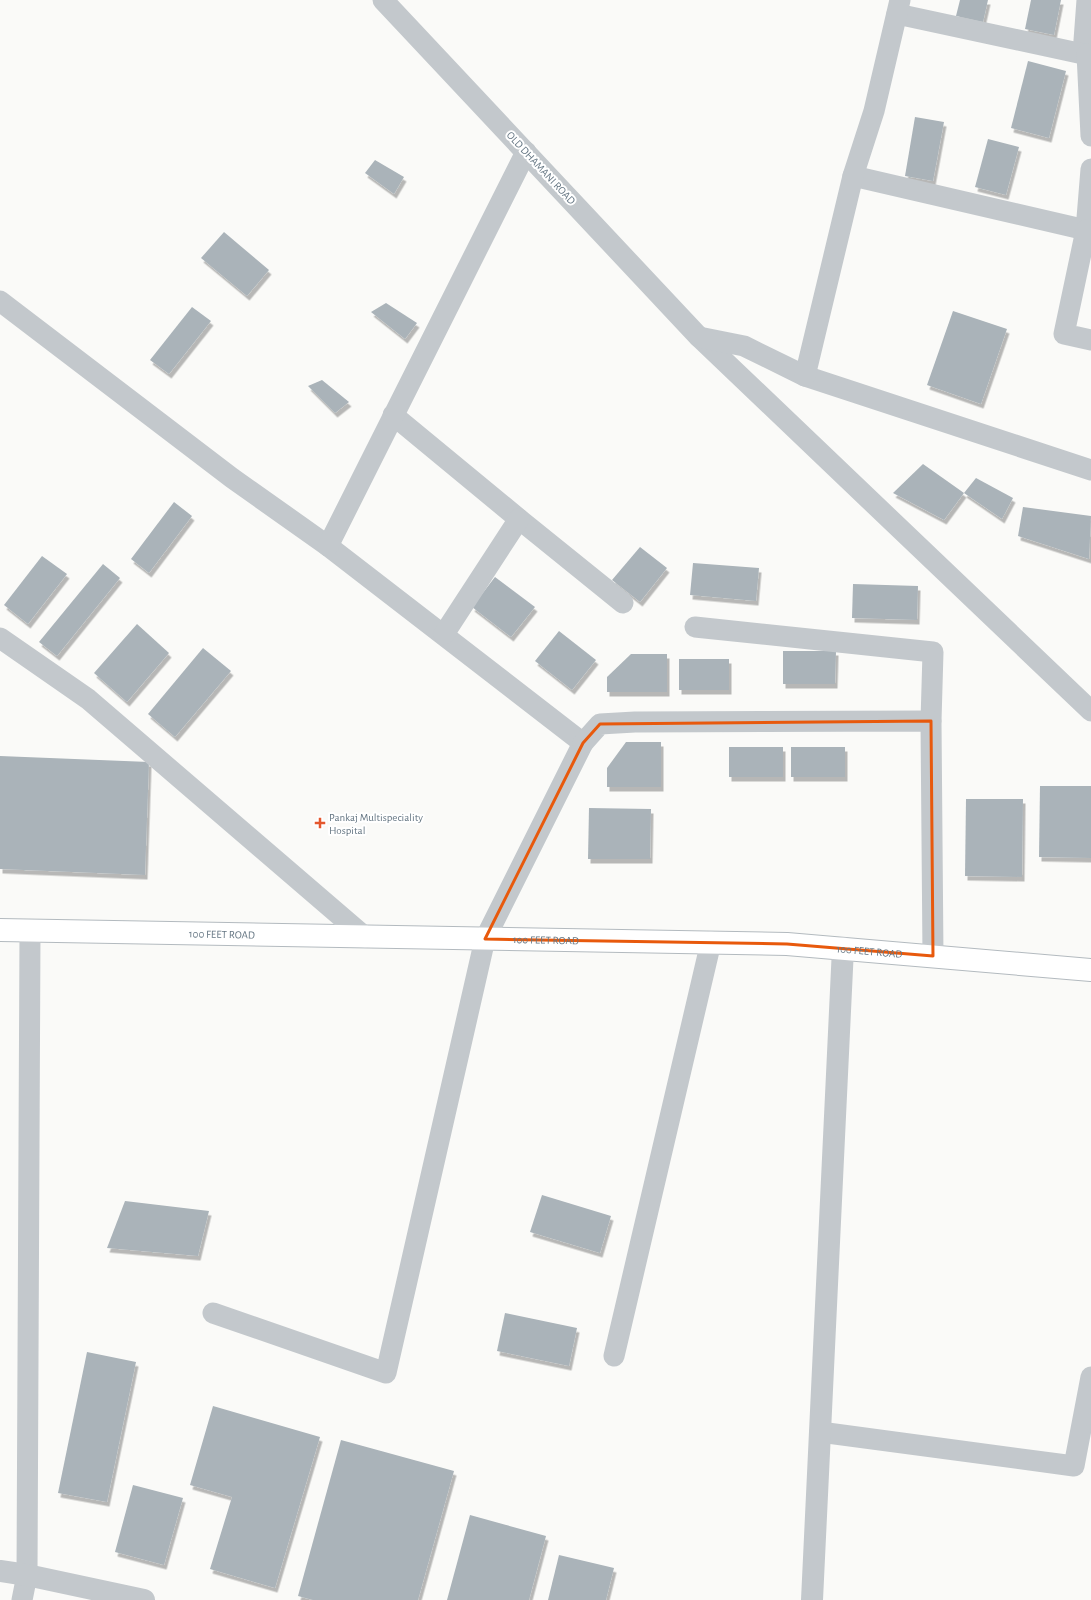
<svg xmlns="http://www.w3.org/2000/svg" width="1091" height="1600" font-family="'Alegreya Sans',sans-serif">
<defs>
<filter id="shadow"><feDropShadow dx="2.5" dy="4.5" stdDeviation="0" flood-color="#0004"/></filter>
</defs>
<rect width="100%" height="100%" fill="#fafaf8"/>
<!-- building -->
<g fill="#aab3b9" filter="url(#shadow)">
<path d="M960,0H988L983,22L956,16Z"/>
<path d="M1031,0H1061L1054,35L1025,29Z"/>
<path d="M1028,61L1066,71L1049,138L1011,128Z"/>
<path d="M915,117L944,122L933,181L905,176Z"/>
<path d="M988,139L1019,147L1006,195L975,187Z"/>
<path d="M375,160L404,177L394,194L365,173Z"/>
<path d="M224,232L269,270L247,296L201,258Z"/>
<path d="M386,303L417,323L405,339L371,312Z"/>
<path d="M192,307L211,321L169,374L150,360Z"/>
<path d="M953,311L1007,329L981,404L927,385Z"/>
<path d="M322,380L349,402L335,413L308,386Z"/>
<path d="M923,464L964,493L944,520L893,493Z"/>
<path d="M976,478L1013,498L1002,519L964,493Z"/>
<path d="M174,502L192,516L149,573L131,559Z"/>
<path d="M1023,507L1091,516L1089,559L1018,536Z"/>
<path d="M640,547L667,568L640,602L612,580Z"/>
<path d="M42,556L67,574L28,624L4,605Z"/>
<path d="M693,563L759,568L756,601L690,595Z"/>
<path d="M103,564L120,578L57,656L39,642Z"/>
<path d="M495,577L535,607L511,637L472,607Z"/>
<path d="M853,584L918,586L917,620L852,618Z"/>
<path d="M137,624L169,653L127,702L94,673Z"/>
<path d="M559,631L596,660L572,690L535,661Z"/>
<path d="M203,648L231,671L175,737L148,714Z"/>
<path d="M783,651H836L835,684H783Z"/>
<path d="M631,654H667V692H607V677Z"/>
<rect x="679" y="659" width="50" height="31"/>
<path d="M626,742H661V787H607V768Z"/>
<rect x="729" y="747" width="54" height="30"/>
<rect x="791" y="747" width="54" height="30"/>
<path d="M0,756L149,762L145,875L0,869Z"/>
<path d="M1040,786H1091V858L1039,857Z"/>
<path d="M966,799H1023L1022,877L965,876Z"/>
<path d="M589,808L651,809L650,859H588Z"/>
<path d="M542,1195L611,1216L600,1253L530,1232Z"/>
<path d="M125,1201L209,1211L198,1256L107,1248Z"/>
<path d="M505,1313L577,1328L569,1366L497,1351Z"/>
<path d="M87,1352L136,1362L107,1502L58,1493Z"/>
<path d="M213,1406L320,1437L275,1588L210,1569L232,1497L190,1485Z"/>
<path d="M341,1440L454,1471L418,1600H313L298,1596Z"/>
<path d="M133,1485L183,1498L164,1565L115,1552Z"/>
<path d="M470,1515L546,1536L529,1600H447Z"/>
<path d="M559,1555L614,1568L606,1600H548Z"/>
</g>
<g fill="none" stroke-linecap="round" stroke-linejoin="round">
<!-- secondary casing -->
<g stroke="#b3babf" stroke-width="24">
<g id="secondary">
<path id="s1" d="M0,930L787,944L1091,970"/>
</g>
</g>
<!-- minor -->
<g stroke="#c3c8cc" stroke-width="21">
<path d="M383,0L699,337L1091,711"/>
<path d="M1087,0L1083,54H1091"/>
<path d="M897,14L1083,54"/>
<path d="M1087,54L1091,136"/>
<path d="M853,176L1086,230L1091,169"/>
<path d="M1091,231L1086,230L1064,334L1091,340"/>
<path d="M0,301L232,478L328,546L583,743L485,939L386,1373L213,1313"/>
<path d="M699,337L744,346L805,376L1091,470"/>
<path d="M805,376L853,176L874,111L900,0"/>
<path d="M393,415L519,519L623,603"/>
<path d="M328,546L526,152"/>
<path d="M695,627L933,652L931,721"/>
<path d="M444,634L519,519"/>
<path d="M0,638L88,699L365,937"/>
<path d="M583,743L600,724L635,722L931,721L933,956"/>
<path d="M614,1356L711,942"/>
<path d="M820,1432L1074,1466L1091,1377"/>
<path d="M22,1600L27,1575L30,931"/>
</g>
<!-- tertiary -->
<g stroke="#c3c8cc" stroke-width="22">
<path d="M0,1571L27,1575L144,1600"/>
<path d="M812,1600L843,948"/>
</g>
<!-- secondary -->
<use href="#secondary" stroke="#fff" stroke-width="22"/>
</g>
<!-- marked area -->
<path fill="none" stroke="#e8590c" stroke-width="3" stroke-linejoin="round" d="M931,721L933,956L787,944L485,939L583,743L600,724Z"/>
<!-- markers -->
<path fill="#e4572e" stroke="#fff" stroke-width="1.5" d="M318 817h4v4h4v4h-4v4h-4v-4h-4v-4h4z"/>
<g text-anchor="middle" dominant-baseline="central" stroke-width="4" stroke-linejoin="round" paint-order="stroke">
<!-- street labels -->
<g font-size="11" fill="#657683" stroke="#fff">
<text transform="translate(541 168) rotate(47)">OLD DHAMANI ROAD</text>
<text stroke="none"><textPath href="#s1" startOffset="222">100 FEET ROAD</textPath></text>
<text stroke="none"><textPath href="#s1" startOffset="546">100 FEET ROAD</textPath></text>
<text stroke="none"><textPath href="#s1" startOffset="870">100 FEET ROAD</textPath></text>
</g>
<!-- poi labels -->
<g font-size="11" fill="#657683" stroke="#fff" text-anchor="start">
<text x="329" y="817">Pankaj Multispeciality<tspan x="329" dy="13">Hospital</tspan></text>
</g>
</g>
</svg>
